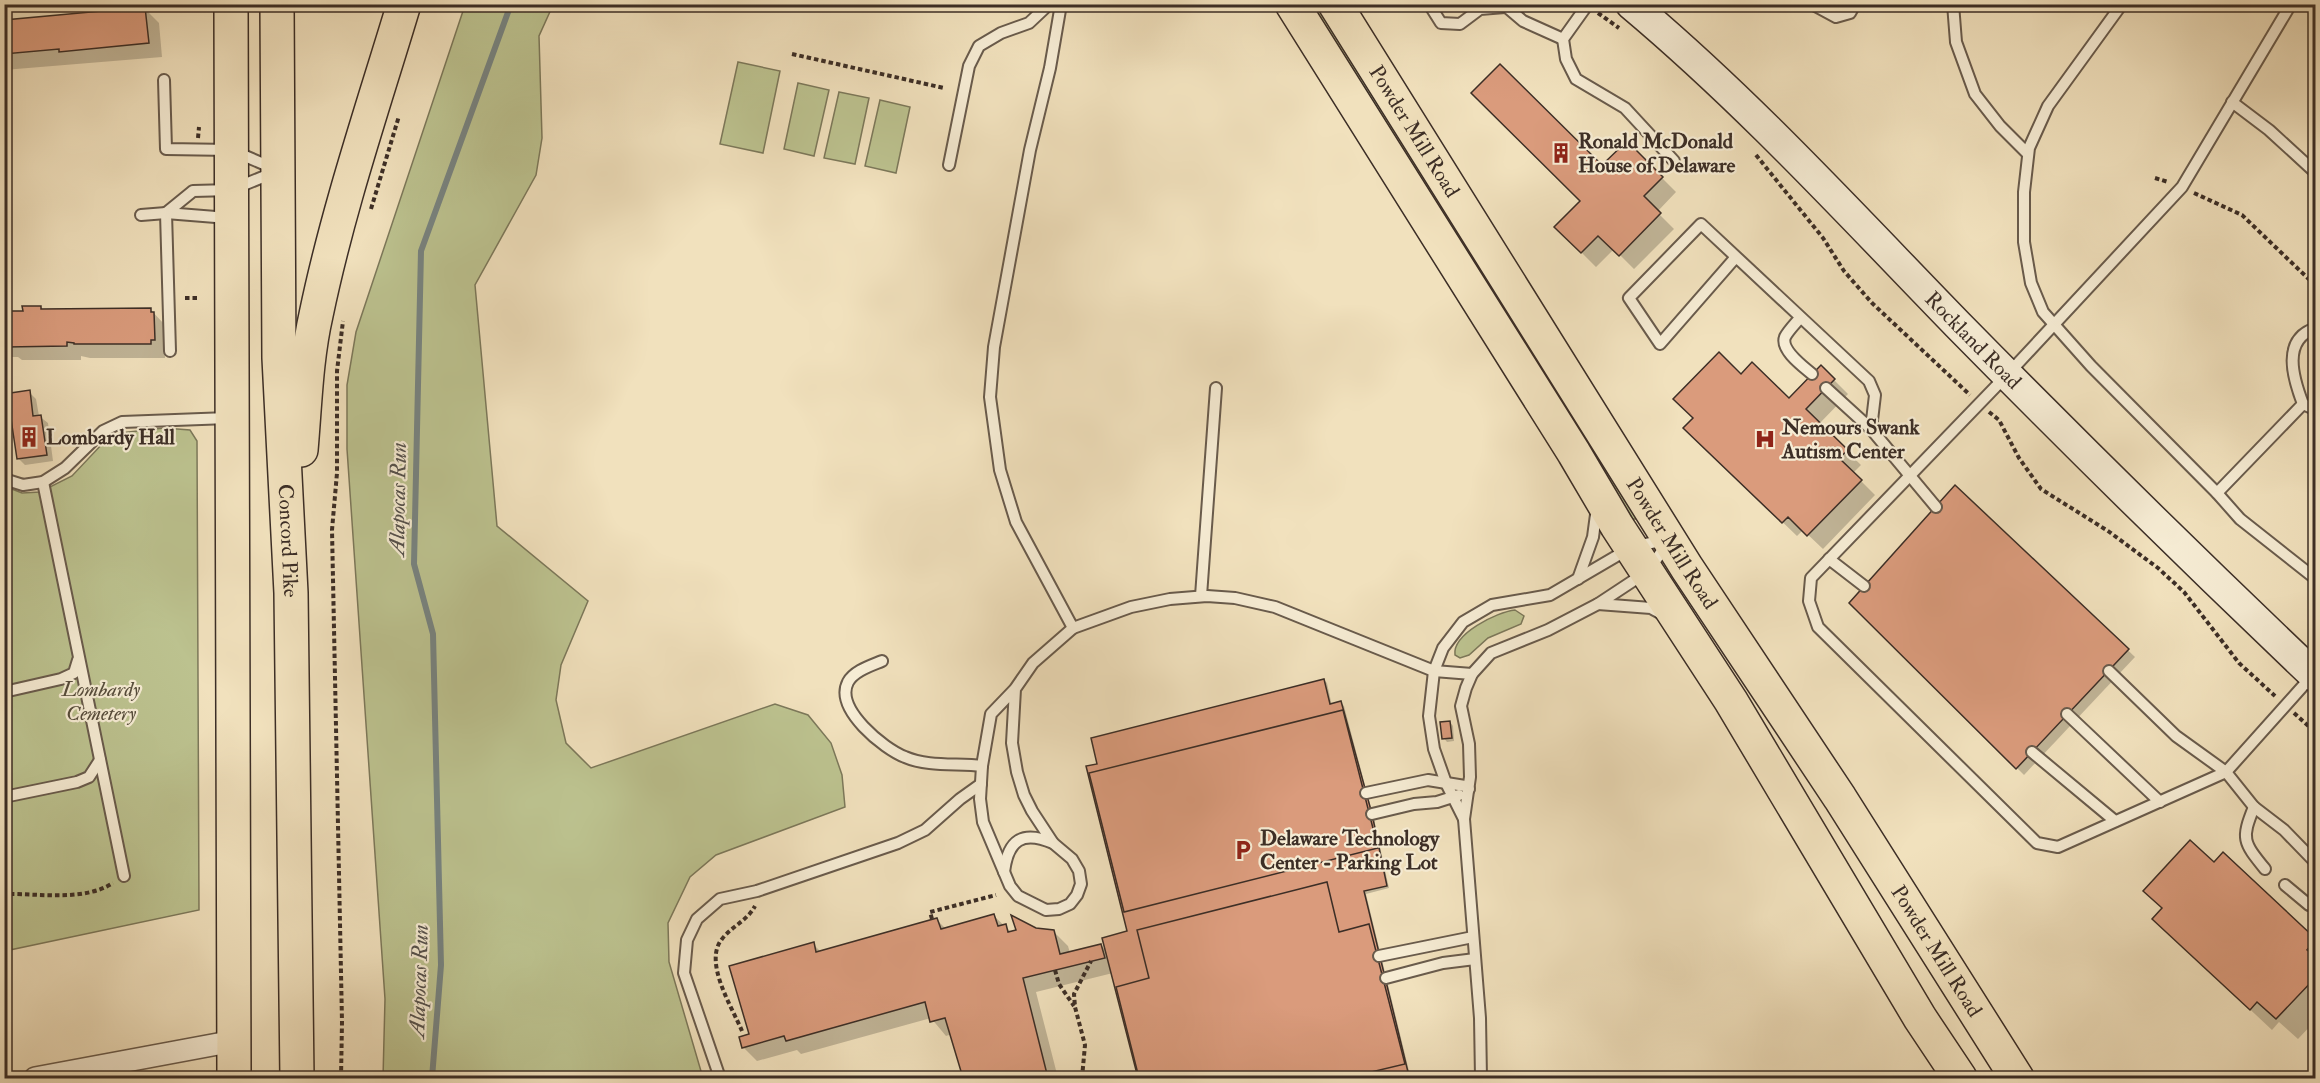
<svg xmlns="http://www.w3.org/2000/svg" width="2320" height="1083" font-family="'IM FELL Double Pica',serif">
<rect width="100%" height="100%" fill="#f1e1bd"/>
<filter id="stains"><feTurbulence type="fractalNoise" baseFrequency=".00333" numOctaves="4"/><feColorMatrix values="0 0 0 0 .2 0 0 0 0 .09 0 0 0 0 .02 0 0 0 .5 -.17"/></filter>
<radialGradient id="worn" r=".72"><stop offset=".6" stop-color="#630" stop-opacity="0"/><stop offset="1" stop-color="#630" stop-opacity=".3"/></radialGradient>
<!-- green -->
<g fill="#bcc28f" stroke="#7c785a" stroke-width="1.5">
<path d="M465,5H553L539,36L542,138L536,175L475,285L497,526L588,601L561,665L556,700L566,743L591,768L775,704L808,715L831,743L842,775L845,807L716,855L690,877L668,923L669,962L703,1078H383L385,999L347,449V385L356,332Z"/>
<path d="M1306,5H1317L1638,519H1633L1629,514Z"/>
<path d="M738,62L780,71L763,153L720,144Z"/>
<path d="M798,83L829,90L814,156L784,149Z"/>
<path d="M839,92L869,98L855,164L824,158Z"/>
<path d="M880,100L910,107L896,173L865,166Z"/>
<path d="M164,428L190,430L197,441L199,910L5,951L4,486L22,493L40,492L72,476L104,442L120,433Z"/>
<path d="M1515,610L1524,616L1521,624L1488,638L1469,655L1460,658L1455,655C1452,634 1497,612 1515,610Z"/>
</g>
<!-- shadow -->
<g fill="#0003">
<path d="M145,9L159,23L162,57L4,70V22Z"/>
<path d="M1627,143L1676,192L1657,212L1674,229L1634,269L1614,249L1596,267L1556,227L1582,201L1602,167Z"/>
<path d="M41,307L44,311L150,309L164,324L168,353L165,354V358H90L81,356V360H22L18,357H4V310L8,312H24Z"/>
<path d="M1821,367L1848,394L1819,424L1861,465L1853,473L1875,495L1823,549L1803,530L1797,536L1685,428L1741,376L1789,400Z"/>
<path d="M29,392L36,399L39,416L48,423L53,461L25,465L18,458L14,426L4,427V395Z"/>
<path d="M1956,487L2135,657L2024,775L1851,603Z"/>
<path d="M1324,680L1327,683L1332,706L1341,703L1344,706L1374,819L1389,888L1366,894L1410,1075L1399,1078H1140L1113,973L1036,992L1058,1078H964L952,1034L946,1036L931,1018L801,1054L797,1050L757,1061L743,1047L813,944L821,952L937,920L946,929L994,916L1012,933L1036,929L1054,932L1068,946L1070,953L1101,945L1107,952L1129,932L1099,765Z"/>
<path d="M1450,722L1453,726L1454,741L1447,742L1444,738Z"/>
<path d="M2223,855L2316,941V1020L2298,1039L2279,1022L2272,1030L2175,939Z"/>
</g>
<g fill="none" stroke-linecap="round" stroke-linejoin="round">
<!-- stream -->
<path stroke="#778380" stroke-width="6" d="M432,1078L441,965L433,634L414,564L421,251L511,4"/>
</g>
<!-- building -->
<g fill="#da9b7c" stroke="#3c2e26" stroke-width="1.5">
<path d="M145,7L149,43L59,52V49L4,54V20Z"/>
<path d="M1500,64L1602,165L1627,141L1663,177L1644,196L1661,213L1619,256L1598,236L1581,253L1554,227L1580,201L1471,93Z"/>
<path d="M22,306H41V309L151,308V312H154L155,340H151V344H74V343L67,342V346L6,347L4,308L6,311H23Z"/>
<path d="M1719,352L1741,374L1752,362L1789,398L1821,365L1835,379L1806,409L1848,450L1839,458L1862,480L1807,536L1788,517L1782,523L1683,428L1693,418L1673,399Z"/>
<path d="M30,390L33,416L41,415L47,455L17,459L11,419L4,420V394Z"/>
<path d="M1955,485L2129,649L2016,769L1849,603Z"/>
<path d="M1324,679L1330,704L1341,701L1372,814L1387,886L1364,891L1408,1072L1396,1075L1397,1078H1138L1102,938L1127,931L1086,766L1097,764L1091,738Z"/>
<path d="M1343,710L1378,848L1124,912L1089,773Z"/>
<path d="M1450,721L1452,738L1442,739L1440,722Z"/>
<path d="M2190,840L2214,862L2223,852L2316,939L2307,950L2316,957V977L2276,1019L2257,1002L2250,1010L2152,919L2162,908L2143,891Z"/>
<path d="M1327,882L1339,932L1369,924L1405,1064L1346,1078H1139L1116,987L1149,978L1137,930Z"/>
<path d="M994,914L998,926L1006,924L1008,932L1016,930L1011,915L1036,928L1054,930L1060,954L1101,944L1105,958L1023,978L1048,1078H963L945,1018L930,1022L925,1002L786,1041L784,1036L742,1048L739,1037L749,1034L729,966L814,942L816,952L937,918L941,929Z"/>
</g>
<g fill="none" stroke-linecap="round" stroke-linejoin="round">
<!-- lane casing -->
<g stroke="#695b4c" stroke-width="14">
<g id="lane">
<path d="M1429,4L1441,23L1460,24L1480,9L1505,7"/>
<path d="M1503,4L1523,21L1563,39"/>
<path d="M1588,4L1563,39L1566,59L1576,79L1625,108L1674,161"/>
<path d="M1812,4L1836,17L1850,13L1855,4"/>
<path d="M1953,4L1956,42L1975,94L2000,126L2028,154"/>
<path d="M2122,4L2048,106L2029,148L2024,192V242L2031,283L2043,312L2091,366L2217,493L2240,519L2316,579"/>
<path d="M2291,4L2182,187L2007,375L1811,578L1809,601L1818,627L2037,843L2058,847L2226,772L2311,677"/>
<path d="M1060,10L1050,68L1030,150L994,347L990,397L1000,470L1016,522L1073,628"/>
<path d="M164,80L166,149L231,150L273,168"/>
<path d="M2232,102L2269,130L2316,173"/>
<path d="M949,165L969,66L979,46L1001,33L1029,23L1046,7"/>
<path d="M166,213L170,351"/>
<path d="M166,213L193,191L231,190L275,172"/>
<path d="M141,215L166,213L228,218"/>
<path d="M1736,257L1660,344L1629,298L1701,224L1869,381L1875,395L1871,429L1936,507"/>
<path d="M1800,318C1795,324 1788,331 1785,337C1780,350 1804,367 1812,374"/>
<path d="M2316,328C2281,339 2293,378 2303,404L2316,410"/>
<path d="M1826,388L1871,429"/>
<path d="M4,479L23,485L43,482L65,468L103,431L122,422L228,418"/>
<path d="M43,482L124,876"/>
<path d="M2217,493L2303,404"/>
<path d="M1829,559L1864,586"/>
<path d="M1578,579L1593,537L1597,507"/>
<path d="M1201,596L1216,388"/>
<path d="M1598,604L1651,608L1662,614"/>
<path d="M882,661C870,666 854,671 848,682C834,709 884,749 905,757C928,767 957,763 982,766"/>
<path d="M2109,671L2176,736L2226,772L2254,807L2284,830L2316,863"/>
<path d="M1015,689L1012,743L1017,772L1024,795L1032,811L1053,843L1072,859L1079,871L1081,884L1077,895L1070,904L1059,909L1046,910L1018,896L1010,886L983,822L980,799L982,766L991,714L1015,689L1033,663L1073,628L1131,607L1170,599L1207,596L1235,598L1275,607L1434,671L1472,674"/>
<path d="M4,692L61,679L74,673L78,660"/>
<path d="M2067,714L2160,802"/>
<path d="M2032,752L2115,821"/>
<path d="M1366,793L1428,780L1465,786L1469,789"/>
<path d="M4,797L77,782L89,777L100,760"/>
<path d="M2254,807C2241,839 2243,842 2265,869"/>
<path d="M1372,814L1414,804L1437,802L1459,795"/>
<path d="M1464,819L1446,783L1434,749L1429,716L1434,671L1443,648L1463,622L1492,605L1550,595L1632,547L1665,540"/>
<path d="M1004,872C1008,840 1022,830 1053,843"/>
<path d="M2285,885L2309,905L2316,904"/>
<path d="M1379,956L1473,937"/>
<path d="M1386,978L1443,963L1475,959"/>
<path d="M720,1078L684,973L687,940L697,919L720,899L757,891L898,843L925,830L960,799L981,784"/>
<path d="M1481,1078L1480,1018L1464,819L1470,777L1469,744L1461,706L1466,688L1472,674L1491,653L1548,630L1598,604L1648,571L1667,544"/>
</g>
</g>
<!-- street casing -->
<g stroke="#695b4c" stroke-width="24">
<path id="street" d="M35,1078L234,1041"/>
</g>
<!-- secondary casing -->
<g stroke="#3c2e26" stroke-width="33">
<g id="secondary">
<path id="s1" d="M1631,4C1748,102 1852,216 1958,325C2075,444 2195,562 2316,677"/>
</g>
</g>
<!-- highway casing -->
<g stroke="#3c2e26" stroke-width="36">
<g id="highway">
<path d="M231,4L234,1078"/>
<path id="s2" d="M277,4L279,358L291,593L297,1078"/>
<path d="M1292,4L1574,453L1617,526L1731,701L1920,1018L1960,1078"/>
<path id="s3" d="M1335,4L1687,568L1840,798L2017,1078"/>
<path d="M301,450C305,405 306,359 316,315C338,209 373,107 404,4"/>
</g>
</g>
<!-- path -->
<g stroke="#3c2e26" stroke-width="4" stroke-dasharray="4.5 3" stroke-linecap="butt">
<path d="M1598,13L1619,28"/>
<path d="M792,54L944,88"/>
<path d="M198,138L199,127"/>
<path d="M1756,155L1823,238L1844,271L1872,303L1970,395"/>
<path d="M2155,178L2168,182"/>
<path d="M2194,193L2242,215L2316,286"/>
<path d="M371,209L399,116"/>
<path d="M185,298H200"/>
<path d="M1989,412L1999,420L2019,458L2041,489L2108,531L2158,568L2184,592L2239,663L2275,696"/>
<path d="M2294,713L2316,733"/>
<path d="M10,894C42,894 85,901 113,883"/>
<path d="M932,919L930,912L996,895"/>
<path d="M1055,970L1059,984L1074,1006"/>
<path d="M742,1031C732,1007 703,962 722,939C732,926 747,921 755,906"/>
<path d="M341,1078L342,1022L332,530L337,473V371L343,321"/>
<path d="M1082,1078L1085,1045L1075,1007L1074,994L1091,961"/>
</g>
<!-- lane -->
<use href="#lane" stroke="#f6ecd4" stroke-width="10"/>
<!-- street -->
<use href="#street" stroke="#f6ecd4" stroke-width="21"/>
<!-- secondary -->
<use href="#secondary" stroke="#f6ecd4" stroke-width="30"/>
<!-- highway -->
<use href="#highway" stroke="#f1e1bd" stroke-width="33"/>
</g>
<!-- icons -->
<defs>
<g id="building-bare" transform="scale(1.62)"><path d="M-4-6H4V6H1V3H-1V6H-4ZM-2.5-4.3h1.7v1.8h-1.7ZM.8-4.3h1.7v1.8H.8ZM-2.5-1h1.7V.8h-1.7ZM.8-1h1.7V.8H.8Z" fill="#8f2418" stroke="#f6ecd4" stroke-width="2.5" paint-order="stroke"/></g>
<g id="hospital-bare" transform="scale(1.62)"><path d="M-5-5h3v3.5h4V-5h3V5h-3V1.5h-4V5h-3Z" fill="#8f2418" stroke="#f6ecd4" stroke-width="2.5" paint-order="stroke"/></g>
<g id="parking-bare" transform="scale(1.62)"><path d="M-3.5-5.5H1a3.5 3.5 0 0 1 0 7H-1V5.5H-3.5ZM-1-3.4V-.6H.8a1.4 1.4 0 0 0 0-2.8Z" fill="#8f2418" stroke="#f6ecd4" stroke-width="2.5" paint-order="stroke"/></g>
</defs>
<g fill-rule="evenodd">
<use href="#building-bare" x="1561" y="153"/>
<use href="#building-bare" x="29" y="437"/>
<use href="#hospital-bare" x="1765" y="439"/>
<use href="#parking-bare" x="1243" y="850"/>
</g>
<g text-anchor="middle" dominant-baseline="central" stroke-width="4.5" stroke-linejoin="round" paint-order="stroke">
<!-- street labels -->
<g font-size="21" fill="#3c2e26" stroke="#f6ecd4">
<text stroke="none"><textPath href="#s3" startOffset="150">Powder Mill Road</textPath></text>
<text stroke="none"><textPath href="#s1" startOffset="480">Rockland Road</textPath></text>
<text stroke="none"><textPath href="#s2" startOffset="537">Concord Pike</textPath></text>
<text stroke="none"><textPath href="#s3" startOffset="636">Powder Mill Road</textPath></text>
<text stroke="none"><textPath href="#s3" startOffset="1122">Powder Mill Road</textPath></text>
</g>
<!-- poi labels -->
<g font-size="21" font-weight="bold" fill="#3c2e26" stroke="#f6ecd4" text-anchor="start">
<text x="1578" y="141">Ronald McDonald<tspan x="1578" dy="24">House of Delaware</tspan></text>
<text x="1782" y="427">Nemours Swank<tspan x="1782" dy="24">Autism Center</tspan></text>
<text x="46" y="437">Lombardy Hall</text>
<text x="1260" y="838">Delaware Technology<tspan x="1260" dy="24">Center - Parking Lot</tspan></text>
</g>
<!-- park labels -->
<g font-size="21" font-style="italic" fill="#564c3b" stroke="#f6ecd4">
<text x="101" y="689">Lombardy<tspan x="101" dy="24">Cemetery</tspan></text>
</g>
<!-- water labels -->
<g font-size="22" font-style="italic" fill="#55514c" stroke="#f6ecd4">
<text transform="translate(398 499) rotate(-89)">Alapocas Run</text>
<text transform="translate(419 981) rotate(-88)">Alapocas Run</text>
</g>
</g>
<!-- margin -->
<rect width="2320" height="1083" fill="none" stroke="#f1e1bd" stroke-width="24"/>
<rect x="6" y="6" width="2308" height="1071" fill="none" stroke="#3c2e26" stroke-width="3"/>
<rect x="12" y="12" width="2296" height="1059" fill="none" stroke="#3c2e26" stroke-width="1.5"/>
<rect width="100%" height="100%" filter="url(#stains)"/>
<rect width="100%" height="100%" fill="url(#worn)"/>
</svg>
